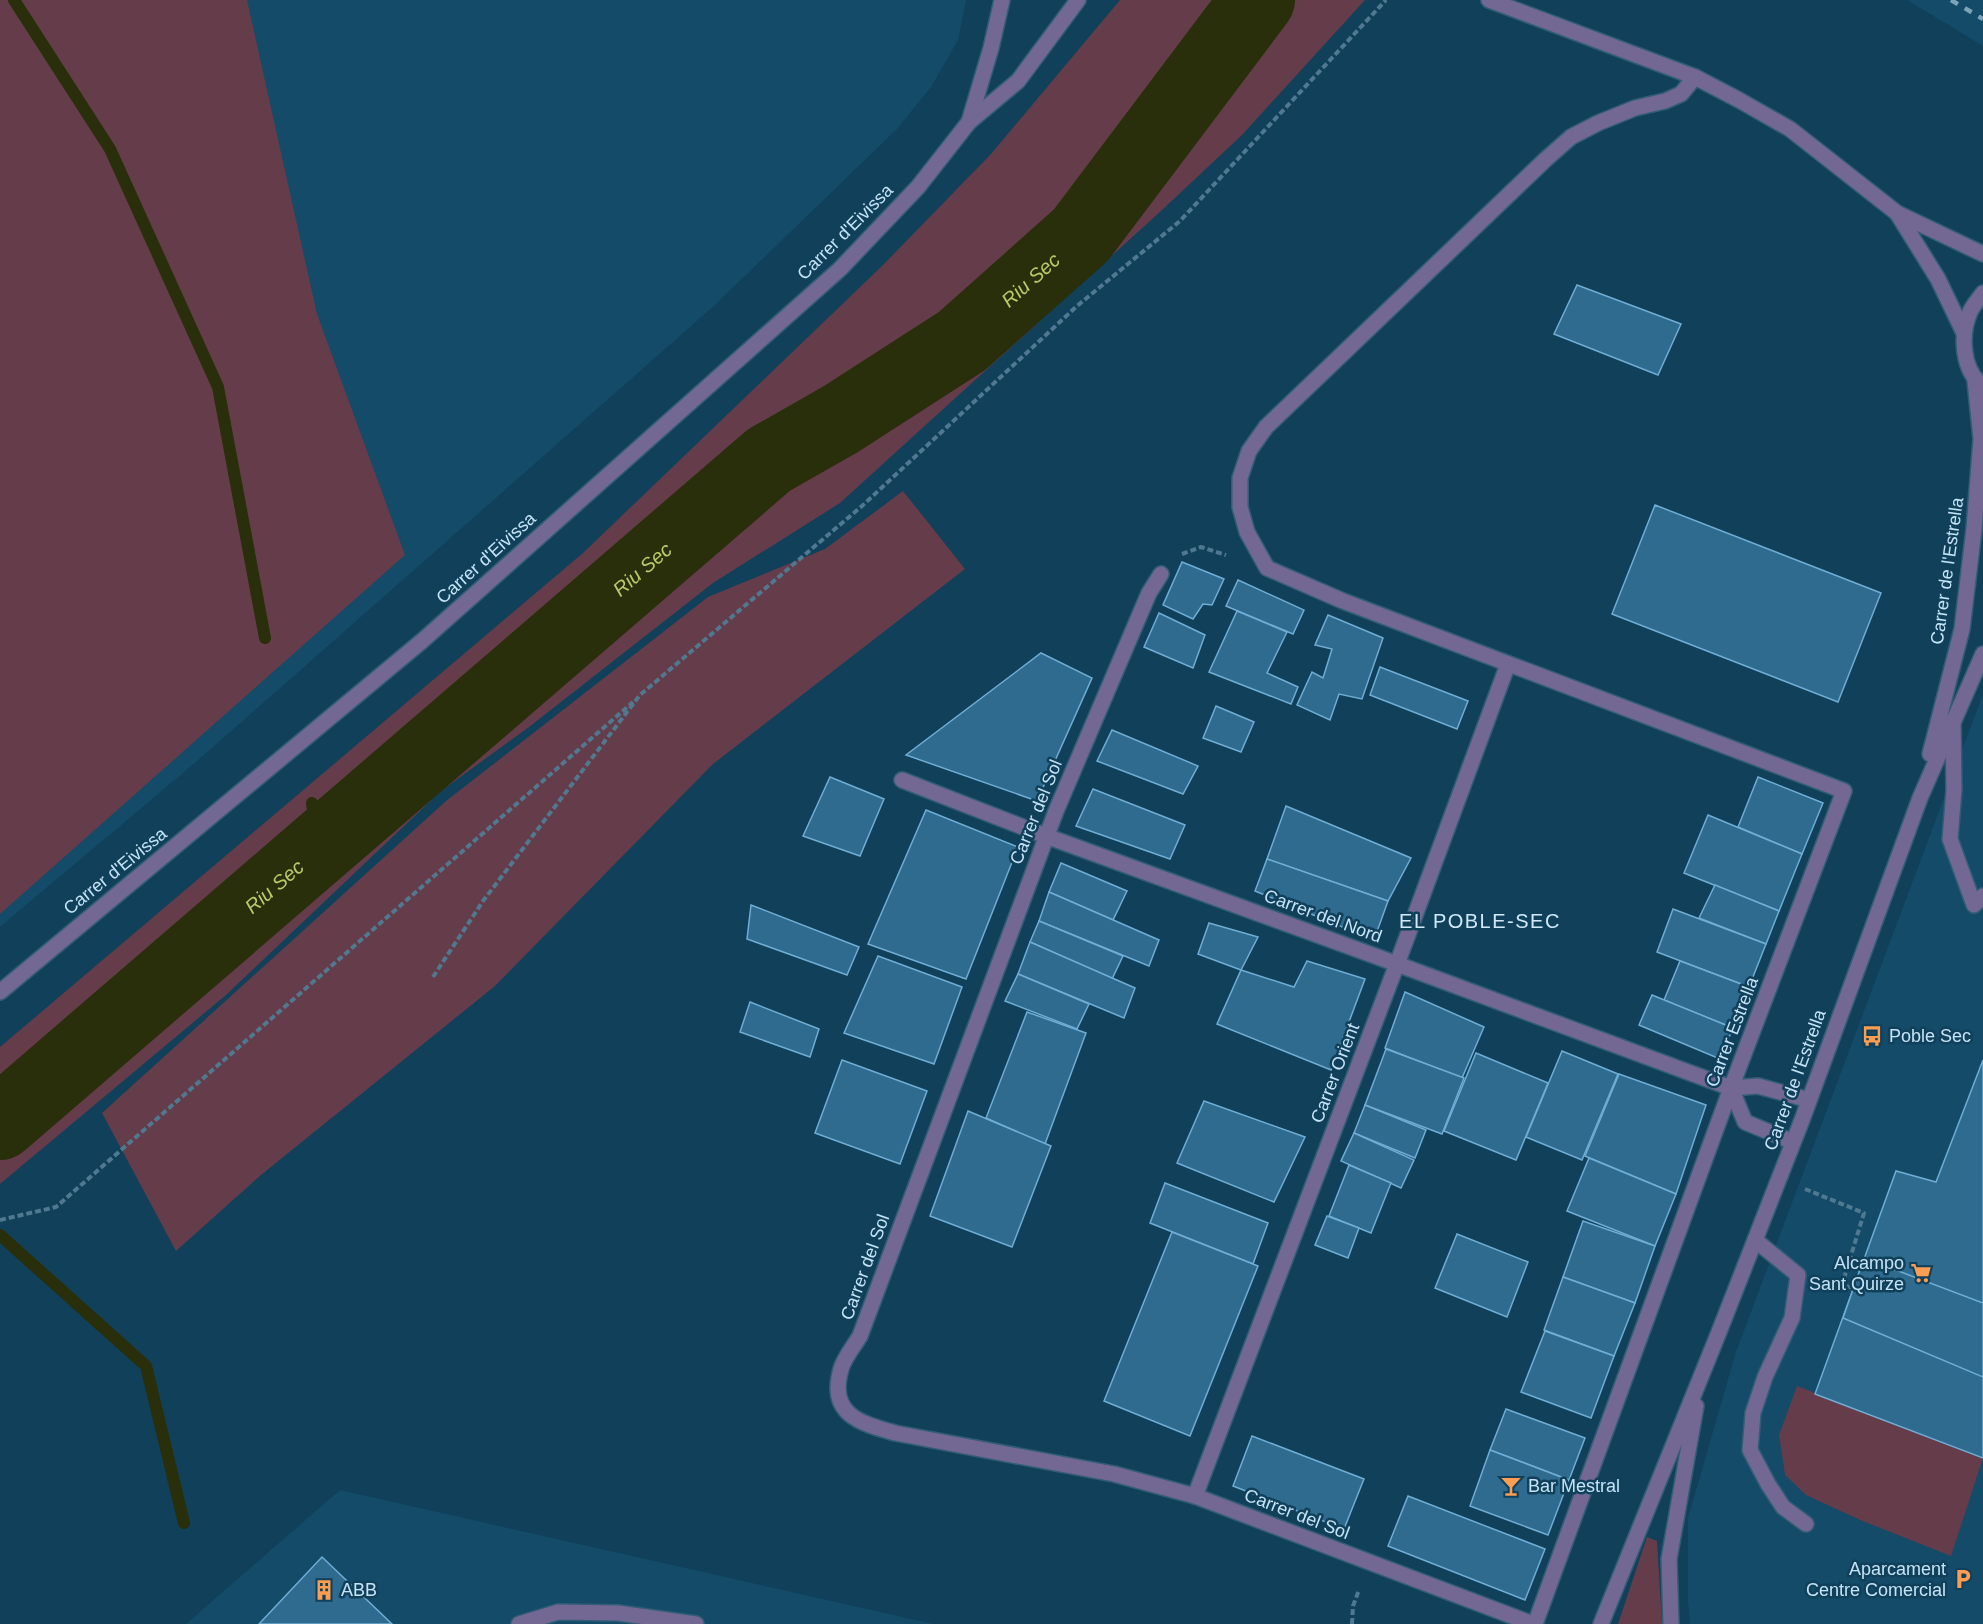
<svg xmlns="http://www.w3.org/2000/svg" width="1983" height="1624" font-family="Helvetica,sans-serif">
<rect width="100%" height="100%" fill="#10405a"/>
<!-- built -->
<g fill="#134b69">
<path d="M0,0H966L958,40L931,87L897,129L715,305L196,762L0,927Z"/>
<path d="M1907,0H1983V46Z"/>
<path d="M1983,694V1624H1690L1688,1602V1518L1736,1352Z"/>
<path d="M340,1490L933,1624H186Z"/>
</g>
<!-- green -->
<g fill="#643c4a">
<path d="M0,0H247L317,314L405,555L0,914Z"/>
<path d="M1120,0H1365L1242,135L1161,211L840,503L713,583L529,727L441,791L226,995L0,1184V1047L583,553L883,265L991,154Z"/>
<path d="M903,491L965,569L713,764L495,986L261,1175L176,1251L102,1113L446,801L708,597L825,549Z"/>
<path d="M1797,1386L1983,1458L1951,1556L1860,1520L1806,1495L1785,1475L1779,1435Z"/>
<path d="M1647,1537L1657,1541L1662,1624H1618Z"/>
</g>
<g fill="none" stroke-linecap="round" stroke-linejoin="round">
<!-- stream -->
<g stroke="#292f0a" stroke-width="12">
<path d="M14,0L110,149L218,387L265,638"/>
<path d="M312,803L319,848"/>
<path d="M0,1235L146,1366L184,1523"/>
</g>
<!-- river -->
<path stroke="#292f0a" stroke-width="74" id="s1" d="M0,1123L769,460L841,419L962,341L1081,235L1258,0"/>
</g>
<!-- building -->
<g fill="#2e6b8f" stroke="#70add4" stroke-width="1.5">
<path d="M1577,285L1681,324L1658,375L1554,334Z"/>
<path d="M1655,505L1881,593L1838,702L1612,614Z"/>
<path d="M1182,562L1224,579L1212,605L1203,604L1193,619L1163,605Z"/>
<path d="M1238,580L1304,610L1293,634L1226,606Z"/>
<path d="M1237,611L1287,632L1267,673L1298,687L1291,704L1209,672Z"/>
<path d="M1159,613L1205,635L1193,668L1144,647Z"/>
<path d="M1328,615L1383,638L1362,699L1339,694L1330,720L1297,705L1312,672L1323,678L1332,649L1315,645Z"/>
<path d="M1041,653L1092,678L1037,801L906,755Z"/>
<path d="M1380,667L1468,701L1457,729L1370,695Z"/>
<path d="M1216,706L1254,722L1241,752L1203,738Z"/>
<path d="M1112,730L1198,766L1183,794L1097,761Z"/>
<path d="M830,777L884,799L860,856L803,836Z"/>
<path d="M1758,777L1823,803L1802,854L1738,827Z"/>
<path d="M1093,789L1185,825L1170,859L1076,826Z"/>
<path d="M1286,806L1411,858L1388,901L1267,859Z"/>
<path d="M926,810L1018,847L966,979L868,944Z"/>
<path d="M1708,815L1802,854L1779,911L1684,873Z"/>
<path d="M1267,859L1388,901L1374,940L1255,891Z"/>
<path d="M1061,863L1127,891L1113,920L1049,892Z"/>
<path d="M1715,885L1779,911L1766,944L1699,918Z"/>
<path d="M1049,892L1159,940L1149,966L1039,921Z"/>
<path d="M751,905L859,947L847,975L747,939Z"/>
<path d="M1673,909L1766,944L1749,987L1657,952Z"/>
<path d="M1039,921L1123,956L1112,979L1030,942Z"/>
<path d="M1209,923L1258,937L1241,970L1198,954Z"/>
<path d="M1030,942L1135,988L1124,1018L1018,974Z"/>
<path d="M878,956L962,987L934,1064L844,1033Z"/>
<path d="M1307,961L1365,979L1331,1070L1217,1024L1241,970L1294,987Z"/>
<path d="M1680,961L1749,987L1733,1028L1664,1000Z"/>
<path d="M1018,974L1089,1004L1077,1029L1005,1001Z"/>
<path d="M1405,992L1484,1027L1462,1078L1385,1048Z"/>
<path d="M1652,995L1733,1028L1720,1059L1639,1025Z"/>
<path d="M750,1002L819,1029L810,1057L740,1032Z"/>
<path d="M1027,1012L1086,1033L1045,1144L986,1118Z"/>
<path d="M1386,1049L1464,1078L1442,1134L1365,1105Z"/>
<path d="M1562,1051L1618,1074L1582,1160L1526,1137Z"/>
<path d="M1476,1053L1548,1083L1516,1160L1444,1131Z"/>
<path d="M842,1060L927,1091L900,1164L815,1133Z"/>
<path d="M1983,1060V1458L1815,1394L1896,1171L1936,1182Z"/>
<path d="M1619,1074L1706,1105L1676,1194L1585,1156Z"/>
<path d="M1204,1101L1305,1137L1274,1202L1177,1163Z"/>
<path d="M1365,1105L1426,1130L1415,1158L1354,1133Z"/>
<path d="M968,1111L1051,1146L1012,1247L930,1216Z"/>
<path d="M1354,1133L1414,1160L1401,1188L1341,1161Z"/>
<path d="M1589,1158L1676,1194L1655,1246L1567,1211Z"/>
<path d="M1349,1165L1391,1183L1371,1233L1329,1216Z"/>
<path d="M1165,1183L1268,1223L1253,1264L1150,1223Z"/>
<path d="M1327,1216L1359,1228L1348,1258L1315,1245Z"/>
<path d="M1583,1221L1655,1246L1635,1303L1563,1277Z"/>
<path d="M1172,1232L1258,1266L1190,1436L1104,1401Z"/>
<path d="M1457,1234L1528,1262L1507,1317L1435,1288Z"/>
<path d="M1864,1258L1983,1303V1377L1843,1318Z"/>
<path d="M1563,1277L1635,1303L1614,1356L1544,1330Z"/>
<path d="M1545,1331L1614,1356L1591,1418L1521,1392Z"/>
<path d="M1506,1409L1585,1438L1569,1480L1490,1450Z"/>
<path d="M1252,1436L1364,1479L1344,1529L1233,1486Z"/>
<path d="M1490,1450L1569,1480L1548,1535L1470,1506Z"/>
<path d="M1408,1496L1545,1549L1525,1600L1388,1546Z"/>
<path d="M322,1557L392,1624H259Z"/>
</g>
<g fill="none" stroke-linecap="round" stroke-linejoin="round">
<!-- service casing -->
<g stroke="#315d76" stroke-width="18">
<g id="service">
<path d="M1953,720L1954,790L1950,839L1974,905L1983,896"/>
<path d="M1755,1240L1798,1275L1792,1318L1765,1377L1753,1413L1750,1450L1768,1484L1783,1507L1806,1524"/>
<path d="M519,1624L558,1612L618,1613L696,1624"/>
</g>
</g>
<!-- minor casing -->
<g stroke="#315d76" stroke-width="18">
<g id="minor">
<path d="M1489,0L1695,77L1739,100L1790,129L1897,213L1983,254"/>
<path d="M969,122L991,48L1002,0"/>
<path d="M1897,213L1938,279L1964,333"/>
<path d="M1983,293C1979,299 1973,305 1970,312C1960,335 1962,371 1983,386"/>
<path d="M1161,574L1149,593L1056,811L860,1336C854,1346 844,1358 841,1369C828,1414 859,1423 895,1433L1114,1474L1195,1496L1533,1624"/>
<path d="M902,780L1046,836L1397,964L1731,1088L1758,1086L1809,1100"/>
<path d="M0,992L422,641L840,269L918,187L969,122L1018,81L1078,0"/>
<path d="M1731,1088L1745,1122L1793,1142"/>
<path d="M1195,1496L1397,964L1508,664"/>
<path d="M1535,1624L1731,1088L1844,791L1343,601L1267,568L1247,532L1240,507V478L1249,451L1266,427L1545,160L1571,137L1598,123L1635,108L1665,101L1681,94L1695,77"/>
</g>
</g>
<!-- tertiary casing -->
<g stroke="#315d76" stroke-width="18">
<g id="tertiary">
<path d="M1930,754L1962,629L1974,529L1981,439L1975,381"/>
<path d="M1601,1624L1719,1332L1802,1120L1920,798L1983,654"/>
<path d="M1671,1624L1669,1559L1696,1406"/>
</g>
</g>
<!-- path -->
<g stroke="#507991" stroke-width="4" stroke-dasharray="6 3" stroke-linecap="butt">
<path d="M1182,554L1201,547L1226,555"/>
<path d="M433,977L483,901L640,695L862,506L1077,306L1180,221L1386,0"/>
<path d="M1805,1189L1864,1213L1842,1285L1854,1288"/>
<path d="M0,1220L56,1207L633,702"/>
<path d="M1352,1624L1353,1606L1359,1590"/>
</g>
<!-- service -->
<use href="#service" stroke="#736793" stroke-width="15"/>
<!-- minor -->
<use href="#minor" stroke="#736793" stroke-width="15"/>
<!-- tertiary -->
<use href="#tertiary" stroke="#736793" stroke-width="15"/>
<!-- rail -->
<path stroke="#7da3b9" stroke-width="4.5" stroke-dasharray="8 8" stroke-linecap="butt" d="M1951,0L1983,19"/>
</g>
<!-- icons -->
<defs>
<g id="bus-bare" transform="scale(1.62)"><path d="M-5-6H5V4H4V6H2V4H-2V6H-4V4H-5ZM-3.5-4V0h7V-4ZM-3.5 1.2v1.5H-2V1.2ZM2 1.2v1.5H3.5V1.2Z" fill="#fb9e52" stroke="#10405a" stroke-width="2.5" paint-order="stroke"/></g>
<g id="supermarket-bare" transform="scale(1.62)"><path d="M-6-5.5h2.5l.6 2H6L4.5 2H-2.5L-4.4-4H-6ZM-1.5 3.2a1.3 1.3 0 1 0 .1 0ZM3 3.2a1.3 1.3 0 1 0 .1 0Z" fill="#fb9e52" stroke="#10405a" stroke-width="2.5" paint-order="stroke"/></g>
<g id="bar-bare" transform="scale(1.62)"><path d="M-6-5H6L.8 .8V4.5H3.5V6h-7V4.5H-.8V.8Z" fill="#fb9e52" stroke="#10405a" stroke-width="2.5" paint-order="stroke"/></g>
<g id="parking-bare" transform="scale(1.62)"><path d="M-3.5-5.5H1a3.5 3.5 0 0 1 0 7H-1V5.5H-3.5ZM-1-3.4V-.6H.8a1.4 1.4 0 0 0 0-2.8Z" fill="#fb9e52" stroke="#10405a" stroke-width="2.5" paint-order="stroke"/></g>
<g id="building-bare" transform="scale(1.62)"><path d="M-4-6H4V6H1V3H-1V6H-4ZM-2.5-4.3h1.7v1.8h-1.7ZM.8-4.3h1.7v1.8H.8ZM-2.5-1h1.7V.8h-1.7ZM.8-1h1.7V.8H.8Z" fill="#fb9e52" stroke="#10405a" stroke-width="2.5" paint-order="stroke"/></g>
</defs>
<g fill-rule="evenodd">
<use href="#bus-bare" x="1872" y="1036"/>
<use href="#supermarket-bare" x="1921" y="1273"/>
<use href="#bar-bare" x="1511" y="1486"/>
<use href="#parking-bare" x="1963" y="1579"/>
<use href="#building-bare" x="324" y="1590"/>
</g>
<g text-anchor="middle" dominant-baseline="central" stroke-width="5" stroke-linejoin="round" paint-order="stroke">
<!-- street labels -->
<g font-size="18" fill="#c5e3f7" stroke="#10405a">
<text transform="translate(845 232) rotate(-45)">Carrer d'Eivissa</text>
<text transform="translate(486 558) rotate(-42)">Carrer d'Eivissa</text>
<text transform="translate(1947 571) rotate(-82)">Carrer de l'Estrella</text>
<text transform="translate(1036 812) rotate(-68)">Carrer del Sol</text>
<text transform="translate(115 871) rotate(-39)">Carrer d'Eivissa</text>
<text transform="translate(1323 916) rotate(20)">Carrer del Nord</text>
<text transform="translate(1732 1032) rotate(-69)">Carrer Estrella</text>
<text transform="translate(1335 1073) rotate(-69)">Carrer Orient</text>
<text transform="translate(1795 1080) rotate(-70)">Carrer de l'Estrella</text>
<text transform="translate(865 1267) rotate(-70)">Carrer del Sol</text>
<text transform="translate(1297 1514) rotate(21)">Carrer del Sol</text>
</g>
<!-- poi labels -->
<g font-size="18" fill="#c5e3f7" stroke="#10405a" text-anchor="start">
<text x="1889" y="1036">Poble Sec</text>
<text x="1904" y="1263" text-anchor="end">Alcampo<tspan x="1904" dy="21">Sant Quirze</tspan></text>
<text x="1528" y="1486">Bar Mestral</text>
<text x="1946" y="1569" text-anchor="end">Aparcament<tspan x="1946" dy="21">Centre Comercial</tspan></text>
<text x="341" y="1590">ABB</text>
</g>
<!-- water labels -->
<g font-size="20" font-style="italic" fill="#b9ca69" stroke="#10405a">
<text stroke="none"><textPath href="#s1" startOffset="1334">Riu Sec</textPath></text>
<text stroke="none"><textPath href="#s1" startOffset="848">Riu Sec</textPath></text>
<text stroke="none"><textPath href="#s1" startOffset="362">Riu Sec</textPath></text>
</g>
<!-- neighbourhood labels -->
<g font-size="20" letter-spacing="1.5" fill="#d0e8f8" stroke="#10405a">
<text x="1480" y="921">EL POBLE-SEC</text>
</g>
</g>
</svg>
